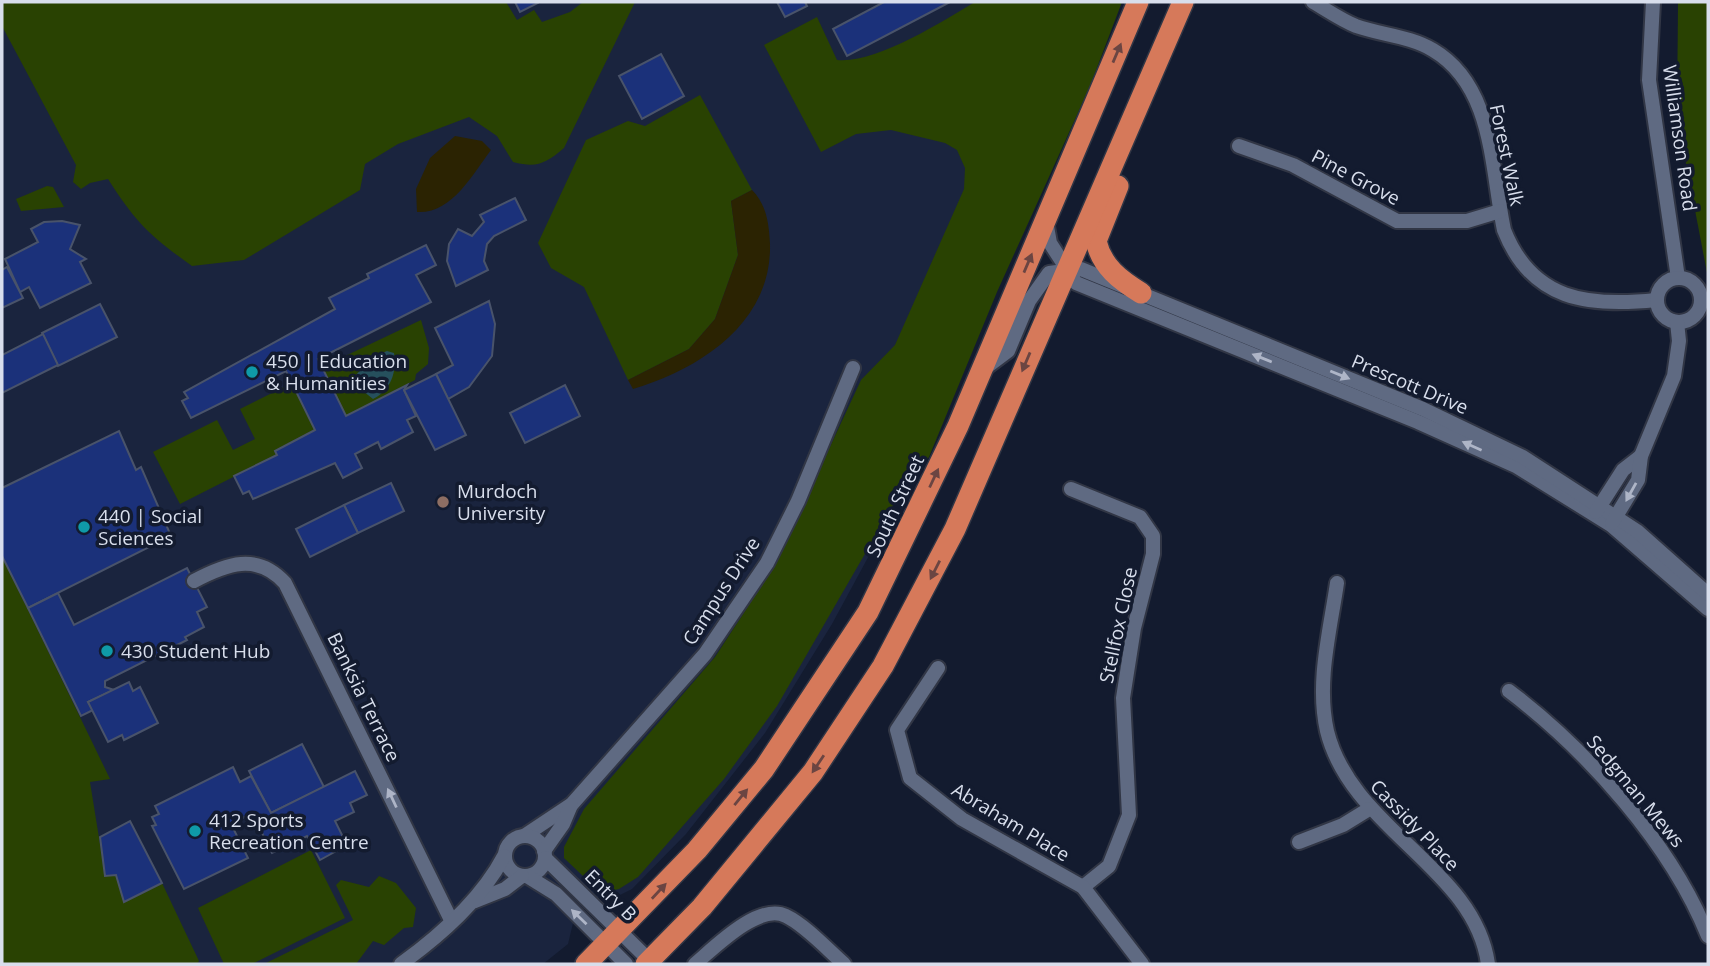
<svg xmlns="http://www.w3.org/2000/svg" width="1710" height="966" font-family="'Open Sans',sans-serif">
<rect width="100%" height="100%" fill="#131b2f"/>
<!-- built -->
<path fill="#1a243e" d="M2,2H1107L882,479L885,526L832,624L765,733L686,834L632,889L620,895L595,898L574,919L568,944L543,964H2Z"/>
<!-- green -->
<g fill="#294202">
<path d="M2,2H506L517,20L534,10L542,22L570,12L583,2H635L564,148C545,164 537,168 513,162L497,136L469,117L398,144L365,164L360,190L244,260L192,266C150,236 136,223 108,179L90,183L81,189L73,182L76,165L2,26Z"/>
<path d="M975,2H1122L1090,86L997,292L929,457L903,488L777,706L724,779L638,877L619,889L601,893L564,858V847L584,809L715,657L775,565L861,380L895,345L964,189L965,168L957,150L945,143L891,130L856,134L821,152L764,45L817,17L837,60C876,64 941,22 975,2Z"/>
<path d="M1678,2H1708V278L1677,116Z"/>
<path d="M700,95L752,190L731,201L738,255L715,319L689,349L628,380L584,287L551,268L538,243L586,140L628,121L645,126Z"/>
<path d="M47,186L53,187L64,207L21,211L16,199Z"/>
<path d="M421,320L429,348L428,364L416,374L415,380L346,416L322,367Z"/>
<path d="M292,383L315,430L275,451L277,455L180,504L153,452L217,420L233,450L255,439L240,409Z"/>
<path d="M2,556L110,779L90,782L105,875H116L124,902L162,883L199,961L197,964H2Z"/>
<path d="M311,850L345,918L252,964H224L198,908Z"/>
<path d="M379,876L396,883L416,908L413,927L404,928L384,945L373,941L356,964H264L353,920L336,885L341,880L369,887Z"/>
</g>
<!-- sand -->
<g fill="#2b2302">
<path d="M455,136L482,141L491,150C472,175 452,214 417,212L416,189L430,158Z"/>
<path d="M752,190C767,205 769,225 770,244C772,323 700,369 633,389L628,380L689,349L715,319L738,255L731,201Z"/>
</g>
<!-- water -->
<path fill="#26505d" d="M387,351L394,353C397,372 391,390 373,399L358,387L356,375L372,357Z"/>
<!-- building -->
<g fill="#1b317a" stroke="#49536a" stroke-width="2">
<path d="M515,2H538V3L520,12Z"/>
<path d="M777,2H805L807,6L785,17Z"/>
<path d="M884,2H950L847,56L833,29Z"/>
<path d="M661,54L684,96L642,119L619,76Z"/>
<path d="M515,198L526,220L494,236L487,244L484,261L488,270L456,286L447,261L449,244L458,229L472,236L484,222L480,215Z"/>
<path d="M62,221L80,225L70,249L86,259L80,262L91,283L40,308L29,287L20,292L5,259L38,242L31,229L44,222Z"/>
<path d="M426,245L436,265L416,275L431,302L318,359L346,416L407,385L404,390L416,416L407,420L413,432L381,449L378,442L355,454L362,468L343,478L335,463L253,499L249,491L243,494L234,476L277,455L275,451L315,430L286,371L191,418L182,401L188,398L184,392L335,309L329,298L369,278L367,274Z"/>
<path d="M7,267L23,298L2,308V270Z"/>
<path d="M489,301L495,324L492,356L469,387L448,399L436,374L453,365L435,328Z"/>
<path d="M100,304L117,337L58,366L42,333Z"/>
<path d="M43,334L58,365L2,393V355Z"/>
<path d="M436,374L466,435L435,450L404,390Z"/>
<path d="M565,385L580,416L525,443L510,413Z"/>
<path d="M119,431L136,470L141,467L171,536L28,608L2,556V488Z"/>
<path d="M391,483L404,511L358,533L344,505Z"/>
<path d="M344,505L358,533L310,557L296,529Z"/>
<path d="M187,568L207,607L197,612L204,627L185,637L187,640L105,681V687L114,690L88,702L93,710L81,716L28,608L58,593L74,625Z"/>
<path d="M129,682L133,691L140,687L158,723L124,740L122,735L108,742L88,702Z"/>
<path d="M302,744L324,787L271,813L249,771Z"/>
<path d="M233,767L240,782L251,776L271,813L355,771L367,795L350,803L354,812L335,821L347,845L320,860L307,836L272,853L252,813L231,824L248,858L184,889L152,826L156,825L152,817L159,814L155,806Z"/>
<path d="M130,821L162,883L124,902L116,875L105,876L100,837Z"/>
</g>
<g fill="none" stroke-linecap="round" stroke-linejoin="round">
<!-- minor casing -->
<g stroke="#313645" stroke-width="18">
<g id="minor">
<path d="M1313,2C1327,10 1341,20 1356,26C1381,35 1410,36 1433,50C1494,86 1491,169 1504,230C1532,301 1588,307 1656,300"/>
<path d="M1653,2L1649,80L1678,278"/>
<path d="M1239,146L1293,165L1397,221H1467L1500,211"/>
<path d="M1046,221L1050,243L1076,283L1418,422L1516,466L1611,525L1708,609"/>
<circle cx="1679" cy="300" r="22"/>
<path d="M984,369L1008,351L1029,301L1049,273L1081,269L1423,409L1523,457L1637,531L1708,594"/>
<path d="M1071,489L1140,517L1153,536V554L1134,628L1123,698L1129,815L1109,866L1083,887"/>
<path d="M1596,512L1623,470L1641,456"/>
<path d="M1612,523L1638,480L1641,456L1674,376L1679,341L1677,322"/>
<path d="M194,581C226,564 257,552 285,583L451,920"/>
<path d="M1337,583C1330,631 1316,683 1327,731C1351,829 1475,868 1488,964"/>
<path d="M938,668L897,730L910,778L962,819L1083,887L1142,964"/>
<path d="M1509,691C1588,751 1671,844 1708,936"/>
<path d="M524,836L572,804L705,654L767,563L798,501L853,368"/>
<circle cx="525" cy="856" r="20"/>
<path d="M1299,842L1343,825L1369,809"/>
<path d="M544,851L563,824L571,805"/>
<path d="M545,858L650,961"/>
<path d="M527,876L556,894L626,964"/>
<path d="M475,901L505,889L522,876"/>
<path d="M401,964C441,935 481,900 504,856"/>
<path d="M695,964C714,948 759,902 786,916C805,925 828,950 844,964"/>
</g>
</g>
<!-- highway casing -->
<g stroke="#313645" stroke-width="24">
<g id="highway">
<path d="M1118,186L1096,241C1102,267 1120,280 1141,293"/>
<path d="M586,964L697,850L764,769L868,612L958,426L1138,2"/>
<path d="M646,964L702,907L813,772L883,666L955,529L1183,2"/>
</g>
</g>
<!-- minor -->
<use href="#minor" stroke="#5f6a82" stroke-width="14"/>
<!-- highway -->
<use href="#highway" stroke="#d6795a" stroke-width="21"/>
</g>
<!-- one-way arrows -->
<defs><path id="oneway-solid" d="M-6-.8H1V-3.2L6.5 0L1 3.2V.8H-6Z" transform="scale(1.75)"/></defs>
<g fill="#6b4542">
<use href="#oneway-solid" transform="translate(1117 53) rotate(-67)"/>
<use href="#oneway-solid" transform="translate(1028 263) rotate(-67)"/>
<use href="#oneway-solid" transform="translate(1026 362) rotate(113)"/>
<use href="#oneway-solid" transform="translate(934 478) rotate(-65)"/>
<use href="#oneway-solid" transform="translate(935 570) rotate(117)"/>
<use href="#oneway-solid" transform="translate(818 764) rotate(124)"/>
<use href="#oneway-solid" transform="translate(741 797) rotate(-51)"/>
<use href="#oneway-solid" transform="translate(659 891) rotate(-47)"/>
</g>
<g fill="#aeb5c7">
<use href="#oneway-solid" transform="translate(1262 358) rotate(-158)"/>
<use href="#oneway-solid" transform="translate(1340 375) rotate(22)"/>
<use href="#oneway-solid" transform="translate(1472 446) rotate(-156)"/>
<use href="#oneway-solid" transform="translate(1631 492) rotate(119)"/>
<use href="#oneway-solid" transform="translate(392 798) rotate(-115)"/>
<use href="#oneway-solid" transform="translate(579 917) rotate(-136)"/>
</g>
<!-- markers -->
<g fill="#0f9aa8" stroke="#131b2f" stroke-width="2.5">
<circle cx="252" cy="372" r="7"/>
<circle cx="84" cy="527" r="7"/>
<circle cx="107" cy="651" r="7"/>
<circle cx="195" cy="831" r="7"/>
</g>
<circle fill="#8d6e63" stroke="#131b2f" stroke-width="2.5" cx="443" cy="502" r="7"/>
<g text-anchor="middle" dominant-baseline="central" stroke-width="7" stroke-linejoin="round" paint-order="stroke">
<!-- street labels -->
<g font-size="19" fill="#d8deec" stroke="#131b2f">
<text transform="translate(1680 138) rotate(82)">Williamson Road</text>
<text transform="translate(1507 155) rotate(78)">Forest Walk</text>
<text transform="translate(1356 177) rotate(28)">Pine Grove</text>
<text transform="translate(1410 384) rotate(23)">Prescott Drive</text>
<text transform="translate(895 506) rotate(-65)">South Street</text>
<text transform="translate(721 591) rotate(-57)">Campus Drive</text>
<text transform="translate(1118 625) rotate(-78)">Stellfox Close</text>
<text transform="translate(364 697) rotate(64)">Banksia Terrace</text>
<text transform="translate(1636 791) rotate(50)">Sedgman Mews</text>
<text transform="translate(1011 822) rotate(31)">Abraham Place</text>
<text transform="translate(1415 825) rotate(46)">Cassidy Place</text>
<text transform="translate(611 895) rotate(45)">Entry B</text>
</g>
<!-- poi labels -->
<g font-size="19" fill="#d8deec" stroke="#131b2f" text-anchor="start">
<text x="266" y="361">450 | Education<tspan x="266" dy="22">&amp; Humanities</tspan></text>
<text x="457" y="491">Murdoch<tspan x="457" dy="22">University</tspan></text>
<text x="98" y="516">440 | Social<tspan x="98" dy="22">Sciences</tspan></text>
<text x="121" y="651">430 Student Hub</text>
<text x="209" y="820">412 Sports<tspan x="209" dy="22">Recreation Centre</tspan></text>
</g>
</g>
<!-- border -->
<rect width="1710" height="966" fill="none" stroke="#d8deec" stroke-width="7"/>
</svg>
